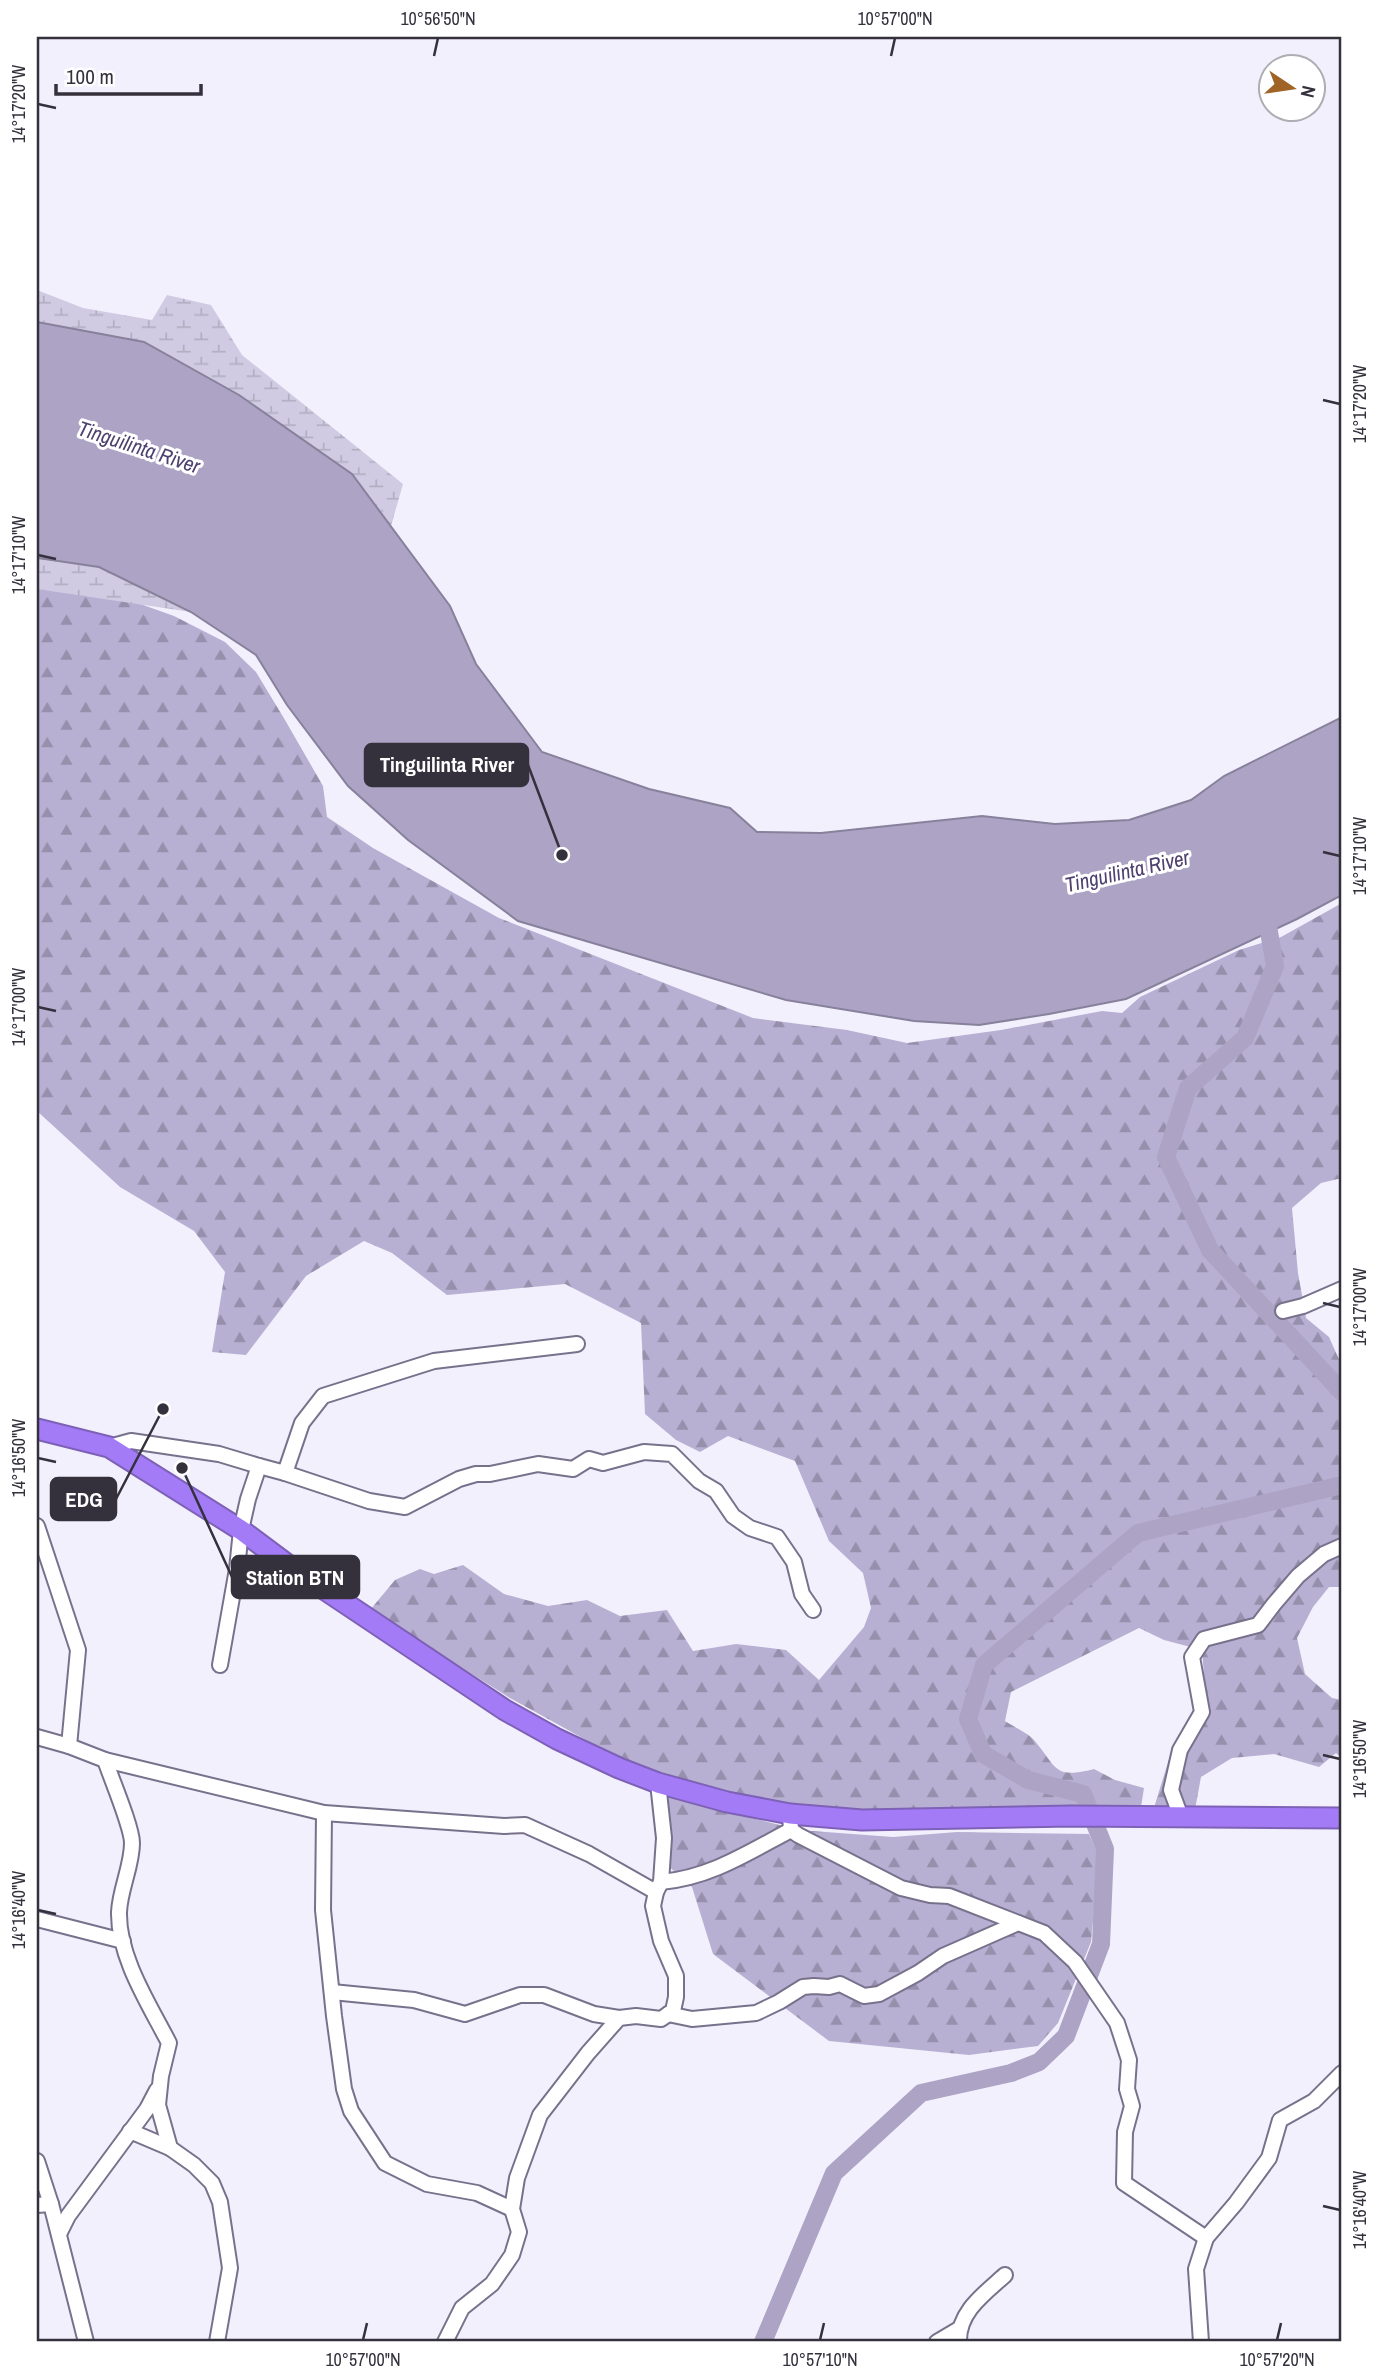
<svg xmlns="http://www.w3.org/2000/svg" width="1379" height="2379" font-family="'Archivo Narrow',sans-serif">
<defs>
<pattern id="forest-firs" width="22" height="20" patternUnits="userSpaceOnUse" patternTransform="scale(1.75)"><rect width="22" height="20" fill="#b8b0d2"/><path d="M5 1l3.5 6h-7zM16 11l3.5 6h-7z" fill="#9690ac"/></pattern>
<pattern id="wetland-marsh" width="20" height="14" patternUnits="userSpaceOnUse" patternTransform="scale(1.75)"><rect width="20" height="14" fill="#d0cbe2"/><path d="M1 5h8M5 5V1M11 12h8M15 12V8" fill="none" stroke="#b3afc3"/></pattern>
</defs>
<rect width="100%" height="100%" fill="#f3f0fd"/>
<!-- forest -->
<g fill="url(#forest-firs)">
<path d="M37,576L76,581L174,616L225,642L256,672L285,720L323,786L327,817L373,848L499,918L753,1018L847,1030L907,1043L1001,1030L1102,1011L1122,1013L1140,997L1239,950L1281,937L1342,903V1178L1321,1183L1292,1208L1298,1273L1306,1318L1329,1337L1342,1366V1587H1329L1313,1607L1297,1638L1305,1674L1332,1698L1342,1700V1758L1336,1753L1319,1767L1274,1754L1232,1758L1201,1777L1194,1815L1152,1814L1170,1756L1201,1725L1205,1687L1202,1650L1164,1640L1139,1628L1011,1692L1005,1721C1014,1727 1026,1732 1033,1739C1057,1766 1052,1780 1094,1769L1115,1780L1144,1788L1141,1807L830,1813L688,1786L606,1751L510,1698L370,1610L395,1580L420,1569L434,1574L463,1565L504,1594L548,1606L587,1600L620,1616L667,1610L693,1651L736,1644L786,1650L819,1680L864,1627L871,1608L863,1573L829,1541L795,1461L728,1436L700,1452L676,1440L645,1414L641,1323L565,1284L447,1295L392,1253L364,1241L306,1276L246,1355L212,1352L225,1272L194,1231L120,1187L37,1111Z"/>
<path d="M662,1795L799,1830L893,1837L957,1832L1089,1834L1099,1857L1091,1942L1058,2023L1038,2046L969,2055L829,2041L713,1954L692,1887L657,1856Z"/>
</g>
<!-- wetland -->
<g fill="url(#wetland-marsh)">
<path d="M37,290L83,308L152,320L167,295L211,305L242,355L403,484L391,526L352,474L144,342L37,322Z"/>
<path d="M41,557L99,567L191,612L37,589V558Z"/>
</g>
<!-- water -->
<path fill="#aca3c5" stroke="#88819c" stroke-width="2" d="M37,322L144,342L239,395L352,474L450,606L476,664L542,752L649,789L730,808L757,832L821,833L982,816L1055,824L1129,820L1191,800L1224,776L1342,717V895L1297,919L1126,999L1049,1014L979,1025L914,1021L786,1000L518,921L408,840L348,786L287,705L256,655L191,612L99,567L37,558Z"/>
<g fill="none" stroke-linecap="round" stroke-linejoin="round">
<!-- river -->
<g stroke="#aca3c5" stroke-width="18">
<path d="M1265,909L1275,966L1245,1038L1188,1088L1166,1157L1210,1250L1342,1392"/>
<path d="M763,2342L834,2173L921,2093L1011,2073L1039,2062L1066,2036L1101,1944L1105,1849L1083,1794L1028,1780L983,1754L968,1719L984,1665L1138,1533L1342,1485"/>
</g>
<!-- minor casing -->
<g stroke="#78718c" stroke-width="18">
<g id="minor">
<path d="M1283,1311L1303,1306L1342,1289"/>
<path d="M109,1447L131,1441L219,1454L259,1466L248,1499L241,1530L237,1569L220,1665"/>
<path d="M259,1466L285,1473L302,1423L323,1396L434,1361L577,1344"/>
<path d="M285,1473L369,1501L405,1507L459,1479L476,1474H490L538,1464L573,1469L589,1459L603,1463L644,1452L672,1454L699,1481L716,1491L733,1516L750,1528L777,1537L794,1562L802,1594L813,1610"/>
<path d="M37,1526L78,1650L69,1746"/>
<path d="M37,1737L69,1746L105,1760L324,1813L504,1826L525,1825L589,1854L656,1892"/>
<path d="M105,1760C111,1778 132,1827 132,1843C132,1866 120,1889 119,1912C118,1957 149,2004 169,2043L161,2076L158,2105L170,2148L194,2165L212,2183L220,2202L230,2268L217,2342"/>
<path d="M324,1813L323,1910L334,2016L344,2089L351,2111L385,2163L427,2184L477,2193L512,2209"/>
<path d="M790,1814L791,1830L798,1835L901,1888L930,1895L949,1896L1044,1933L1075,1962L1117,2023L1129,2060L1127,2089L1132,2106L1125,2132L1124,2183L1206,2238"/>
<path d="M1181,1817L1171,1790L1180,1750L1202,1712L1192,1657L1204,1639L1258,1625L1274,1604L1298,1576L1324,1554L1342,1546"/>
<path d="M661,1882C710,1878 749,1852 791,1830"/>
<path d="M37,1919L123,1941"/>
<path d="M332,1992L414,2000L465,2014L520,1995H544L594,2014L619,2018"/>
<path d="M668,2014L692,2019L756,2013L779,2002L803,1987L814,1986L829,1987L840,1984L864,1996L879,1994L918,1973L943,1956L1018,1923"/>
<path d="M130,2131L170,2148"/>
<path d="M37,2161L51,2204L86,2342"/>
<path d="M37,2205L51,2204"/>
<path d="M59,2234L68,2216L147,2109L157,2090"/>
<path d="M445,2342L462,2308L492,2284L512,2255L519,2232L512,2209L517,2178L540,2115L588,2053L619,2018L636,2016L661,2019L673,2011L676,1997V1976L661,1941L653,1906L656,1892L661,1882L664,1838L658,1783"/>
<path d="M937,2342L959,2329"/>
<path d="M959,2342C958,2312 984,2294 1005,2275"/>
<path d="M1201,2342L1196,2269L1206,2238L1236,2203L1269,2158L1280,2120L1314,2101L1342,2073"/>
</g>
</g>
<!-- highway casing -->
<g stroke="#7d61b6" stroke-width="23">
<path id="highway" d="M37,1429L109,1447L241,1530L288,1565L505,1710L557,1739L619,1768L658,1783L727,1802L790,1814L862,1820L1072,1816L1342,1818"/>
</g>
<!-- minor -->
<use href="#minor" stroke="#fff" stroke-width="14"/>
<!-- highway -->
<use href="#highway" stroke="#a47bf7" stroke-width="19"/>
</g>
<!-- ticks -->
<path fill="none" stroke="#34313d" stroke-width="2.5" d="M434,56L438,38M891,56L895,38M38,104L56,108M1323,400L1340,404M38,555L56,559M1323,852L1340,856M38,1007L56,1011M1323,1303L1340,1307M38,1458L56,1462M1323,1755L1340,1759M38,1910L56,1914M1323,2206L1340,2210M363,2340L367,2323M820,2340L824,2323M1277,2340L1281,2323"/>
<g text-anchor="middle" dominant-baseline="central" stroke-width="6" stroke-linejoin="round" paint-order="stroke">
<!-- water labels -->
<g font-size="21" font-style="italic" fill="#4e406f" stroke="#fff">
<text transform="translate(139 447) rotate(18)">Tinguilinta River</text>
<text transform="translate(1127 871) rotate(-13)">Tinguilinta River</text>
</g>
</g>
<!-- callouts -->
<path fill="none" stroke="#34313d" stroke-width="2.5" d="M562 855L528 765M163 1409L116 1499M182 1468L232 1577"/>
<g fill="#34313d" stroke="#fff" stroke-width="2.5">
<circle cx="562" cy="855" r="7"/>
<circle cx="163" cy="1409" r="7"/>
<circle cx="182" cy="1468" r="7"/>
</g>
<g fill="#34313d" stroke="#34313d" stroke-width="2.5">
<rect x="365" y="744" width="163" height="42" rx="7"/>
<rect x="51" y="1478" width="65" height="42" rx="7"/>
<rect x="232" y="1556" width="127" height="42" rx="7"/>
</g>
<g font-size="21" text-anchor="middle" font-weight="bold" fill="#fff">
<text x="447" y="772">Tinguilinta River</text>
<text x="84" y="1507">EDG</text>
<text x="295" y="1585">Station BTN</text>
</g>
<!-- border -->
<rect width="1379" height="2379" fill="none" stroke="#ffffff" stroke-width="77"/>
<!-- north arrow -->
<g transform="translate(1292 88) rotate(103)"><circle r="33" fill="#ffffff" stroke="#aeadb1" stroke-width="2"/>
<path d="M0-5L12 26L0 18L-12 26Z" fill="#a06526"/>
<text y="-10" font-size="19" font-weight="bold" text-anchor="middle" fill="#34313d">N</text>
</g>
<!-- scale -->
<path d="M56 84v10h145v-10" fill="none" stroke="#34313d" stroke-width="3.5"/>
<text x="66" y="84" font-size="21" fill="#34313d" stroke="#ffffff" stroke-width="5" paint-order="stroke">100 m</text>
<rect x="38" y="38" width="1302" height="2302" fill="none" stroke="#34313d" stroke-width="2.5"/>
<g font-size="18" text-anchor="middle" fill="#34313d">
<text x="438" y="25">10°56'50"N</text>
<text x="895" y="25">10°57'00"N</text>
<text transform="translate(19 104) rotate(-90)" y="6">14°17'20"W</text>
<text transform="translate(1360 404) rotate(-90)" y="6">14°17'20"W</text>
<text transform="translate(19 555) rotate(-90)" y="6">14°17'10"W</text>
<text transform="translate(1360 856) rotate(-90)" y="6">14°17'10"W</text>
<text transform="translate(19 1007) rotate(-90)" y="6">14°17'00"W</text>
<text transform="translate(1360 1307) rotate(-90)" y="6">14°17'00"W</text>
<text transform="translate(19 1458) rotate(-90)" y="6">14°16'50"W</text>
<text transform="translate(1360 1759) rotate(-90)" y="6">14°16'50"W</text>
<text transform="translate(19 1910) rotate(-90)" y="6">14°16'40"W</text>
<text transform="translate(1360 2210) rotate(-90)" y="6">14°16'40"W</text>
<text x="363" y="2366">10°57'00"N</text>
<text x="820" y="2366">10°57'10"N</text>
<text x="1277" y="2366">10°57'20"N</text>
</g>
</svg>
